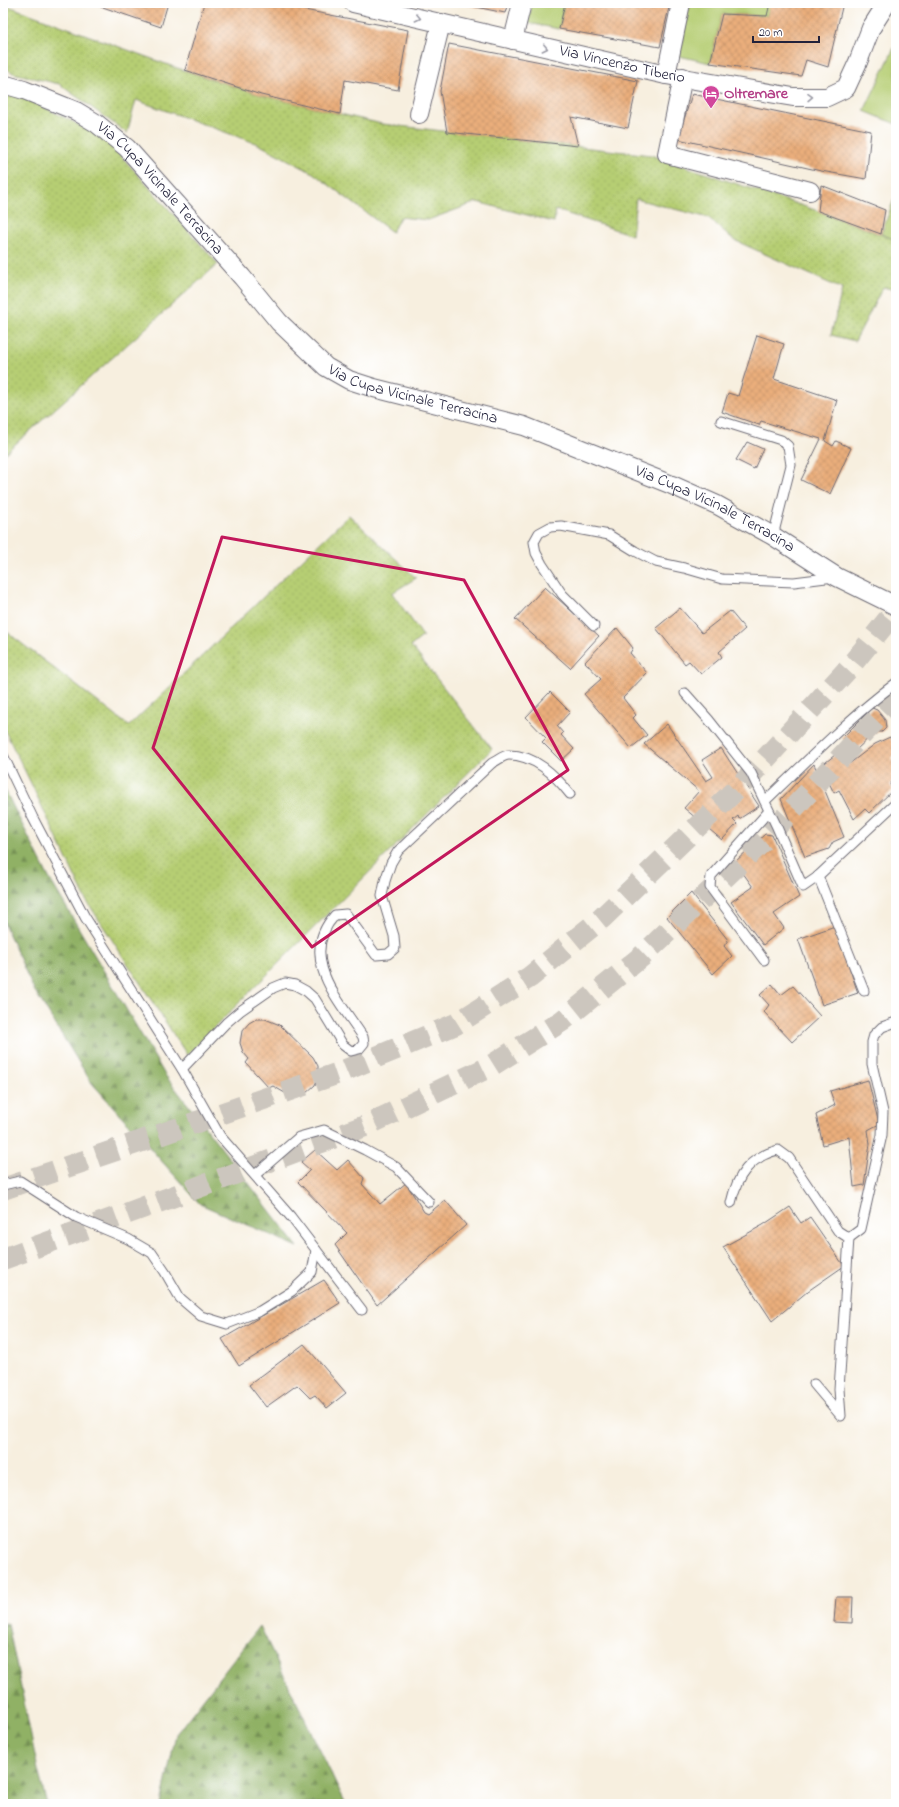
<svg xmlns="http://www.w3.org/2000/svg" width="899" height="1807" font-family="'Indie Flower',sans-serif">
<defs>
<pattern id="grass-dots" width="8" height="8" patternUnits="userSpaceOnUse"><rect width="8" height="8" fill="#b6ce73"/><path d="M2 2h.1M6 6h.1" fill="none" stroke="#9cb164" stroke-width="1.8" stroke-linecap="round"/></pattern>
<pattern id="forest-firs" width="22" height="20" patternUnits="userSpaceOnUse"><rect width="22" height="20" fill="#90b165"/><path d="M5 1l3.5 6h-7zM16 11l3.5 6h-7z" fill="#759054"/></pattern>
<pattern id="building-cross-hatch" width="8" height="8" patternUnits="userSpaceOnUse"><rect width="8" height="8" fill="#eaae7c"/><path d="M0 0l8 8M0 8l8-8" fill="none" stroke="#c8956c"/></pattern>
</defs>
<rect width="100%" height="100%" fill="#fff"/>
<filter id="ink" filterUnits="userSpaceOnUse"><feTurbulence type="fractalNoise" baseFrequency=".025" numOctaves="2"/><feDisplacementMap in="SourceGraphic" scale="8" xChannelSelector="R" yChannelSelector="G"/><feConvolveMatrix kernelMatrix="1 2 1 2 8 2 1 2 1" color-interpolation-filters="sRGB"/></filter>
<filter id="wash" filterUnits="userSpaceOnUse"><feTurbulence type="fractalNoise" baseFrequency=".012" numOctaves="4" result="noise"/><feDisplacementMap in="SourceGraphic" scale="16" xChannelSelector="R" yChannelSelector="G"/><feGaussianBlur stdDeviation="0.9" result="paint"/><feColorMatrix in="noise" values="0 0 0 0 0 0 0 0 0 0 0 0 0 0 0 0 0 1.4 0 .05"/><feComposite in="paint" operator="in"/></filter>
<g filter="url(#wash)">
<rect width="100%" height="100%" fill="#f7efdf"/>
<!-- grass -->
<g fill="url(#grass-dots)" stroke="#6c7857">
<path d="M3,4L174,67L261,95L382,124L651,155L818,211L896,240V290L883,287L855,341L831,335L842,289L734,240L709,218L636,199L632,235L556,210L554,222L477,202L428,220L400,217L392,232L313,173L258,144L136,100L127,133L59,84L13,73L3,66Z"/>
<path d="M3,91L22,96L105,138L218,264L3,455Z"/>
<path d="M349,515L416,578L392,593L423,636L411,646L492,749L187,1055L86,900L28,777L3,727V629L129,726Z"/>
</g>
<!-- forest -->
<g fill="url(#forest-firs)" stroke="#596a50">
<path d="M3,786L48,876L165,1075L298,1247L200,1204L91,1082L33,988L3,921Z"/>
<path d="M3,1623L8,1624L38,1770L47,1804H3Z"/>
<path d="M260,1626L346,1804H161L176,1734Z"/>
</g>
<!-- park -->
<g fill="#b6ce73" stroke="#6c7857">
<path d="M532,3H565L559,29L528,23Z"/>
<path d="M690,3H770L767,16L722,14L710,63L679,56Z"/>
<path d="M896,44V124L864,111Z"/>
<path d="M895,197L896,198V240L881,234Z"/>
</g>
<g id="blocks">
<!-- building -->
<g fill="url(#building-cross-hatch)">
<path d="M91,3H168L161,27Z"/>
<path d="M204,3H268L408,30L398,90L345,80L340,114L261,95L185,70Z"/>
<path d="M457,3H508L505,13Z"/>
<path d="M565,3H670L660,47L559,29Z"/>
<path d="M770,3H843L828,67L806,60L801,76L710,63L722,14L767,16Z"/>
<path d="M449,44L638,81L628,128L571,117L578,146L447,132L440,91Z"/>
<path d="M692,94L871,131L866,179L821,171L678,139Z"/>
<path d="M821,185L885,210L881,234L818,211Z"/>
<path d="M757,335L784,344L774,379L837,400L825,441L833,446L836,441L851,448L830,494L801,480L821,439L761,421L759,425L722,412L728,393L738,396Z"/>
<path d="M747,442L763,449L754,469L736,460Z"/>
<path d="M545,587L599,636L570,668L515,619Z"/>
<path d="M680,608L702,633L730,611L745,629L719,652L722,657L701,674L689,661L685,664L656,628Z"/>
<path d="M617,628L633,648L630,653L647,673L623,698L636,715L633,718L647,735L631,748L584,694L601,679L585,662Z"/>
<path d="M550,692L570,712L557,726L563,733L561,735L574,749L561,761L542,742L546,738L526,717Z"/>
<path d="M872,708L877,710L885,720L886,728L882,732H875L855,751L842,738Z"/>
<path d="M667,724L706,781L713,777L702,760L721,748L759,806L739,819L738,816L733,820L737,824L722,840L684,808L699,791L644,744Z"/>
<path d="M890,737L896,749V754L892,758L896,766V777L890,784L893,790L869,813L865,809L854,819L839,790L834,793L821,766L840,751L849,764L875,744Z"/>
<path d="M814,764L844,837L833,842L829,849L805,857L781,799Z"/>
<path d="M765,834L772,835L799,897L774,914L784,928L763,945L731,902L753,887L735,862Z"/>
<path d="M691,893L728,940L724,946L732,956L713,974L667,917Z"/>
<path d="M835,926L858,993L822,1005L798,939Z"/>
<path d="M772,984L781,995L793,986L820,1016L792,1042L764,1012L769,1005L760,995Z"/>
<path d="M256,1019H265L280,1025L313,1057L318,1066V1076L315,1085L305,1094L290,1096L273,1086L269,1088L246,1063L249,1059L243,1052L240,1043L242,1031L249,1023Z"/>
<path d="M868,1080L879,1124L868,1130L870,1144L864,1185L854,1187L849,1137L823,1145L816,1115L835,1105L830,1091Z"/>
<path d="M315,1150L337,1170L348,1160L364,1178L362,1184L380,1204L406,1183L424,1212L428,1214L445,1200L466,1225L377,1305L335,1245L347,1233L298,1182L310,1170L301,1162Z"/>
<path d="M790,1207L801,1223L810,1217L844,1266L808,1291L772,1321L723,1247L763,1225Z"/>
<path d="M324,1280L340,1303L239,1366L222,1339Z"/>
<path d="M304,1344L346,1393L327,1408L315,1395L310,1398L297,1385L266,1407L249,1385Z"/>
<path d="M836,1597H853L852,1623L834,1622Z"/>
</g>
</g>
</g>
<g filter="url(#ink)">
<use href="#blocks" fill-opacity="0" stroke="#6d6a74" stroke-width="1"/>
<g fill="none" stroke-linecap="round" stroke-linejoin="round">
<!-- highway-tunnel -->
<g stroke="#ccc6be" stroke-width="22" stroke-dasharray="22 11" stroke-linecap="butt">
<path d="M3,1189L336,1074L456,1024L530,977L602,918L745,781L848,669L896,610"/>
<path d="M3,1259L365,1126L489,1067L562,1021L641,957L764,840L896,698"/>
</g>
<!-- lane casing -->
<g stroke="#6d6a74" stroke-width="11">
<g id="lane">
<path d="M721,421L781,440L788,446L791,465L773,536"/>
<path d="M594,626L562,594L542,564L536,553L534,542L539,533L550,527L561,526L609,535L635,551L656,562L684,568L722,579L794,582L834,577"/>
<path d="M685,693L709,720L751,773L776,825L803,887L816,878L896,803"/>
<path d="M3,755L33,818L85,917L182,1069L220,1136L291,1217L362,1310"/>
<path d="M765,801C807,761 849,718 896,683"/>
<path d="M818,876L864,991"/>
<path d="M764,960L710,887L711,876L769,811"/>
<path d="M182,1069L226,1023L240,1011L273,988L285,983L295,985L306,991L315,999L343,1045L351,1051L359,1049L364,1043L363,1037C339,1000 297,957 335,915L346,914L376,955L388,954L395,948L394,936L382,896L385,881L391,863L398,851L492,763C497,761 503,755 509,755C535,755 555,775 570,794"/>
<path d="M255,1175L299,1137L324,1130L365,1150L396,1167L429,1202"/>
<path d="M3,1185L20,1181L76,1217L128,1239L152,1253L165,1272L180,1298L201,1316L227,1324L260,1311L292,1291L312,1272L316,1250"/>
<path d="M731,1203C737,1175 750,1157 778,1150L789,1158L838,1231L849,1238L861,1229L882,1135L883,1112L872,1064V1042L874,1035L882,1027L896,1022"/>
<path d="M814,1384L841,1416L839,1389L849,1238"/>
</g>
</g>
<!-- street casing -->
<g stroke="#6d6a74" stroke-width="20">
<g id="street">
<path id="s1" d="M353,3L666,75L793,97H827L846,88L858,62L871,28L887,3"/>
<path d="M513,40L522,3"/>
<path d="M666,75L681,3"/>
<path d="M683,77L667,154L810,191"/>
<path id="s2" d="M3,84L24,90L76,111L96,123L127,148L242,277L279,322L326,367L349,380L374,388L524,426L672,485L717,505L773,536L837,577L896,606"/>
<path d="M419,114L441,23"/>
</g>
</g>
<!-- lane -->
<use href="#lane" stroke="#fff" stroke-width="9"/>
<!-- street -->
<use href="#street" stroke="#fff" stroke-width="18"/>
</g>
<!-- one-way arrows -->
<defs><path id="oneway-chevron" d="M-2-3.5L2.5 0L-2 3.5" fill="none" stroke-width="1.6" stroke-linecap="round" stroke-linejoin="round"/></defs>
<g stroke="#9c9ca7">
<use href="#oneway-chevron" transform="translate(418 18) rotate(13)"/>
<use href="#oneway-chevron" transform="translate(545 48) rotate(13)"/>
<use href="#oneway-chevron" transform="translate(810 97) rotate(-1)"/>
</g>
</g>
<!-- marked area -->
<path fill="none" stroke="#c2185b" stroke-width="3" stroke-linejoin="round" d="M222,537L464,580L568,770L312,947L153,748Z"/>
<!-- icons -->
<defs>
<g id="hotel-pin" transform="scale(0.9)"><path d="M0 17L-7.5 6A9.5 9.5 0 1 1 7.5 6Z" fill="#d1479c" stroke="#fff"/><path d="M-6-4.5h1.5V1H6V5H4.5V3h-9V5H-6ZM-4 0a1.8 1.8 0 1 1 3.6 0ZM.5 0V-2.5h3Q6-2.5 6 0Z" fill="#fff"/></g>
</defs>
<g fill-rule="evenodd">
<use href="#hotel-pin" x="711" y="94"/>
</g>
<g text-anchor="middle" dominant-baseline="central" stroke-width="4" stroke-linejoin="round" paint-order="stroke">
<!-- street labels -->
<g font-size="16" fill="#22223b" stroke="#fff">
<text stroke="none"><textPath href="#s1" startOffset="276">Via Vincenzo Tiberio</textPath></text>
<text stroke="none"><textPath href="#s2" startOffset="193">Via Cupa Vicinale Terracina</textPath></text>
<text stroke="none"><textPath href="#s2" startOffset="529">Via Cupa Vicinale Terracina</textPath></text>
<text stroke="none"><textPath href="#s2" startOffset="853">Via Cupa Vicinale Terracina</textPath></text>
</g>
<!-- hotel labels -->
<g font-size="16" font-weight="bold" fill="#b23c85" stroke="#fff" text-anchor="start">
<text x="724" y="94">Oltremare</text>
</g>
</g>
<!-- margin -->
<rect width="899" height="1807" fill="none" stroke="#fff" stroke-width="16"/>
<!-- scale -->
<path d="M753 36v6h66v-6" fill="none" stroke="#22223b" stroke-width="2"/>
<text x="759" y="36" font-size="12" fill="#22223b" stroke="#ffffff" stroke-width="3" paint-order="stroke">20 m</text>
</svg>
